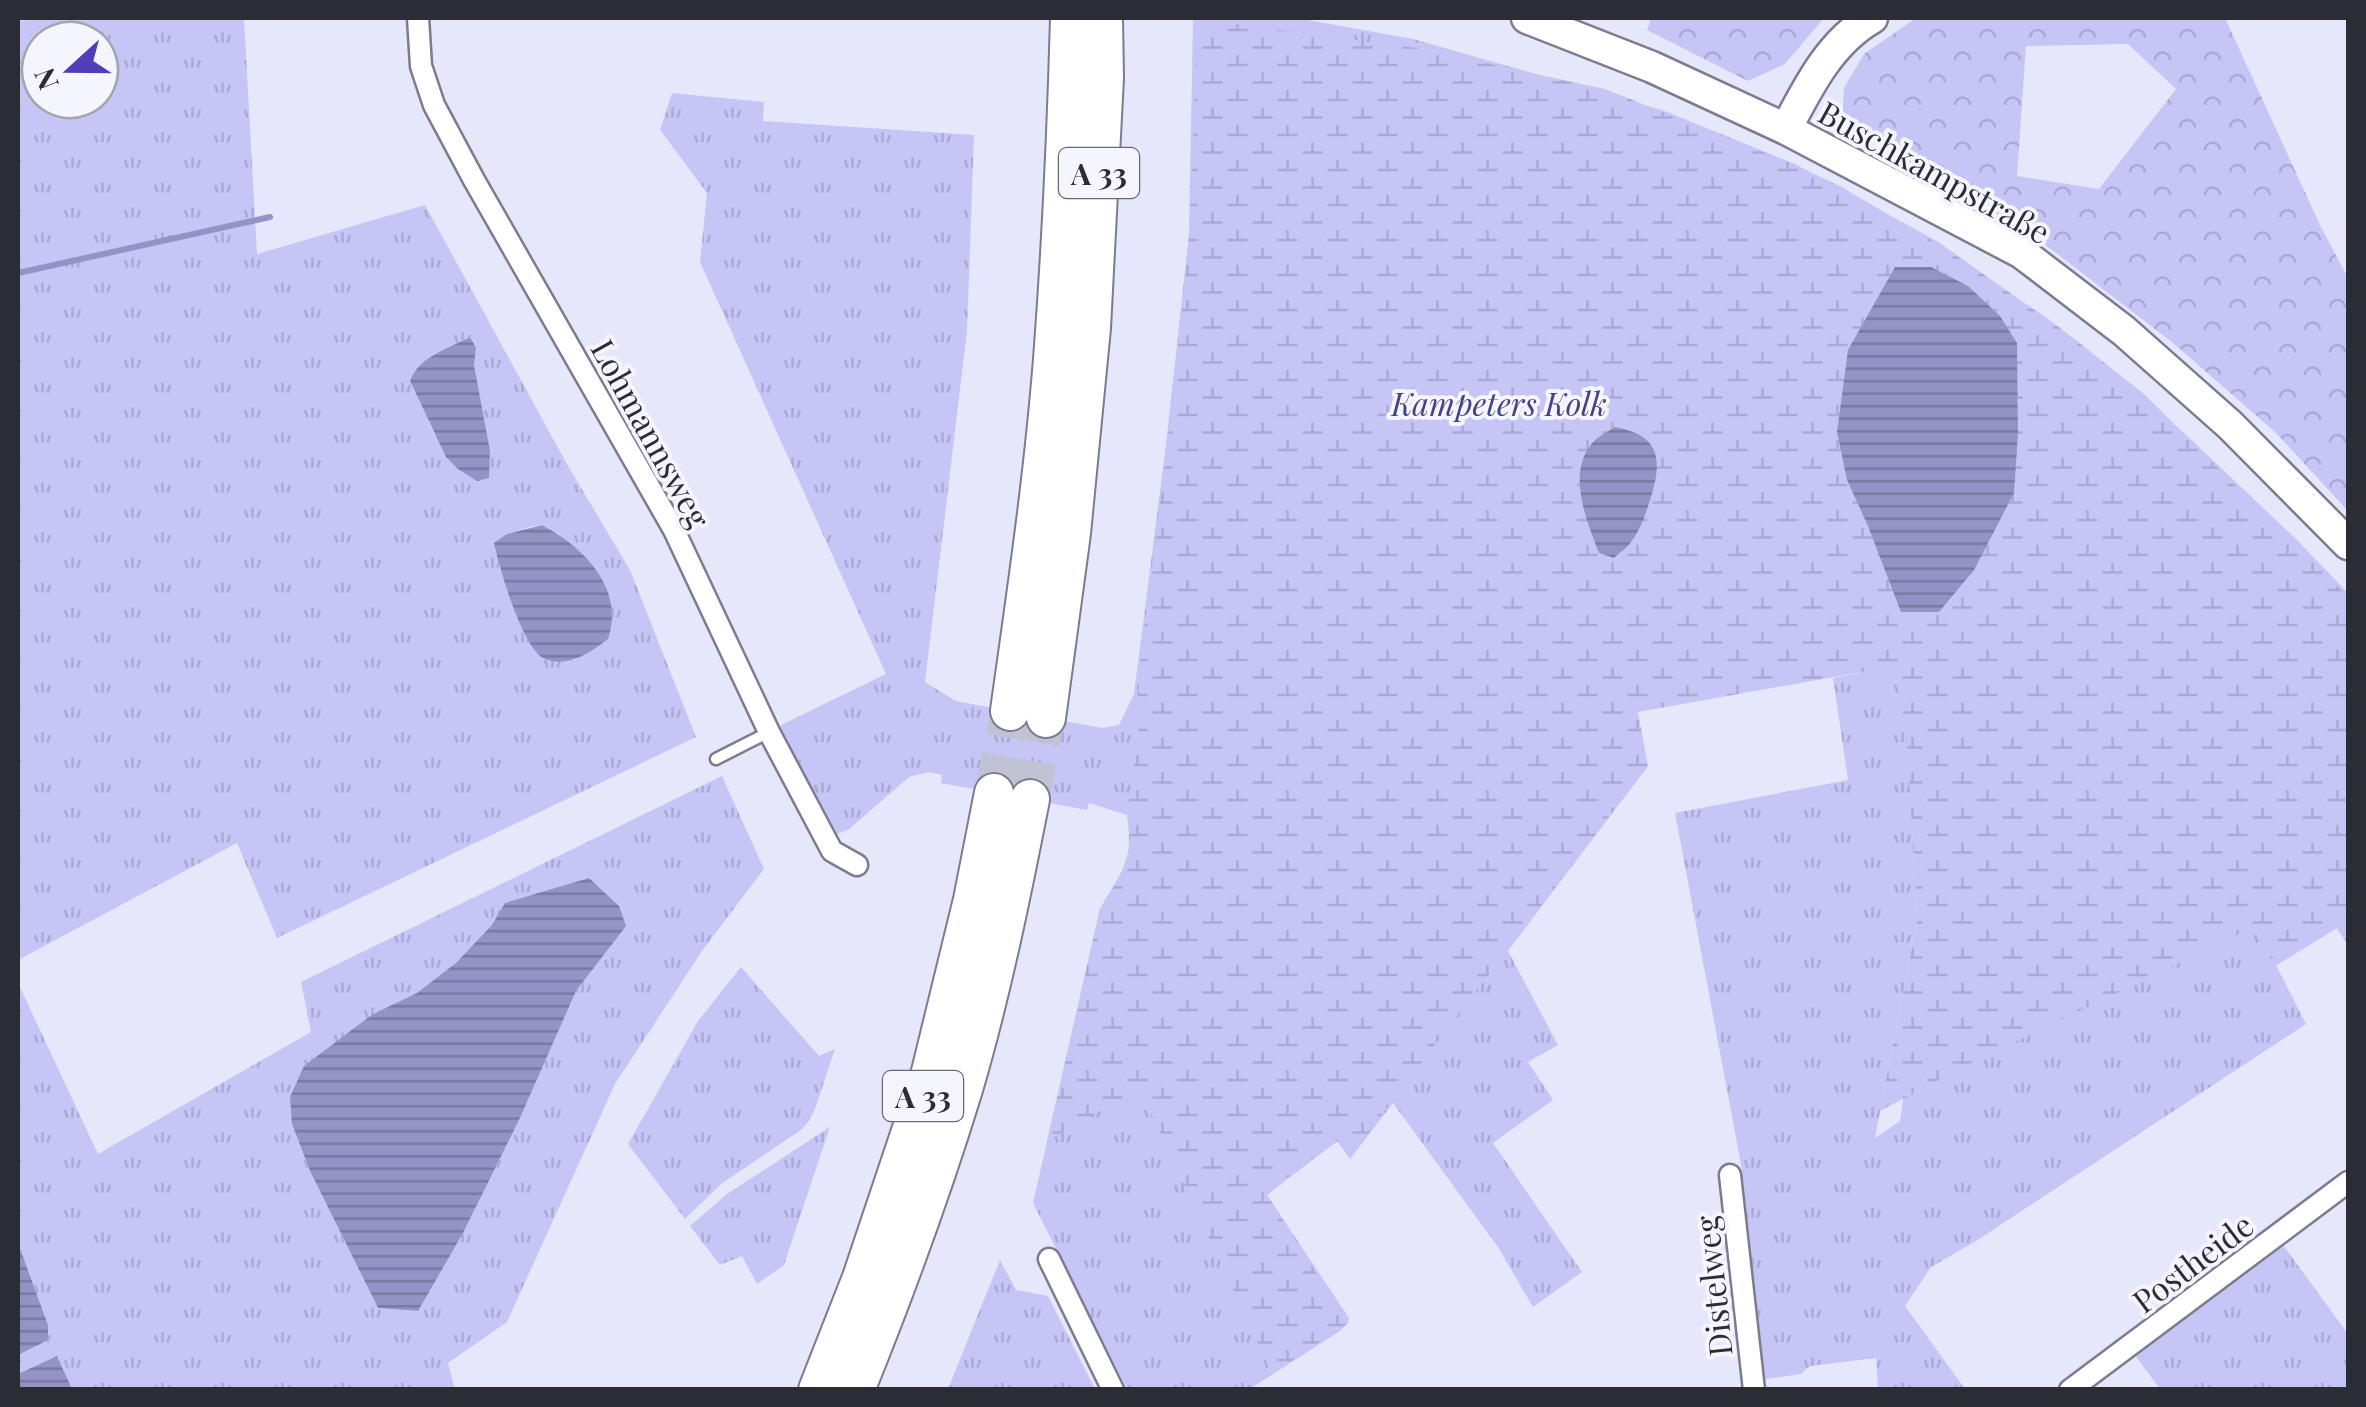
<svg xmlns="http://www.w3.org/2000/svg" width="2366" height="1407" font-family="'Playfair Display',serif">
<defs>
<pattern id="grass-tufts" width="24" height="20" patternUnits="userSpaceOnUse" patternTransform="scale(2.5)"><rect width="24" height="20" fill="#c5c6f6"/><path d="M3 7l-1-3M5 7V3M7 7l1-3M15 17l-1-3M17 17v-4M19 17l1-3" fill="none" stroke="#a9aad4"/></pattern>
<pattern id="forest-crowns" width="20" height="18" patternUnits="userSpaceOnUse" patternTransform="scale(2.5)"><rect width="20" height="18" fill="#c5c6f6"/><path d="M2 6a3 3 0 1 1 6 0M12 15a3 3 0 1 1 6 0" fill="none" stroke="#a9aad4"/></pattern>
<pattern id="wetland-marsh" width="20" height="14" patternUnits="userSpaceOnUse" patternTransform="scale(2.5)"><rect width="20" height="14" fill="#c5c6f6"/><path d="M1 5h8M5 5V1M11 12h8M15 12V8" fill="none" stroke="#a9aad4"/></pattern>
<pattern id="water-rules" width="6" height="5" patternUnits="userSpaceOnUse" patternTransform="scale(2.5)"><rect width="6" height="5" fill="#9393c5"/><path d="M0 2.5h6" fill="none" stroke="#7878a1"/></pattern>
</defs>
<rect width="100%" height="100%" fill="#e6e7fb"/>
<!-- grass -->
<g fill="url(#grass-tufts)" fill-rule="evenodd">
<path d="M68,18H244L257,254L425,205L568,466L630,570L696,737L277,938L237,843L18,960V21ZM40,40H100V100H40ZM470,337L476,348L474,365L435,435L410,381C418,357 448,348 470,337ZM542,525L559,534L596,570L575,660L544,659L535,651L524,633L499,566L507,534L534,526Z"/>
<path d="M1198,18H1297L1413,39L1665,111L1795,164L1937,241L2085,347L2183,432L2295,538L2348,593V945L2337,928L2276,965L2306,1024L1976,1241L1931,1267L1905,1306L1965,1389H1878L1876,1358L1810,1366L1801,1374L1765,1379L1742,1170L1675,813L1848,780L1833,678L1892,666L1632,700L1648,766L1508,951L1558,1045L1528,1062L1553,1100L1493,1143L1582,1272L1533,1307L1498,1247L1393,1103L1350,1159L1337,1141L1267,1195L1349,1318L1348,1323L1340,1331L1250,1389H1127L1033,1203L1100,909C1122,869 1134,864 1127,815L1089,803L1087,810L941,783L942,775L929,772L909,777L848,830L837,834L779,726L886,674L700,262L707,193L660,130L672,93L764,102L763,121L974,135L967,331L925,682L956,701L1102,728L1119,725L1134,694L1166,444L1189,235L1193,19L1197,20ZM1911,807L1928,926L1900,1121L1875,1138L1917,920Z"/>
<path d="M722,776L764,869L702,951L615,1084L507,1322L448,1363L455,1389H72L57,1356L18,1374V1355L47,1340L48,1325L18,1243V983L98,1154L311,1032L301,982ZM589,879L626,925L576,991L520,1118L463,1233L417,1311L378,1308L310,1171L292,1124L373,1014L417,993L457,963L492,925L506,903Z"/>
<path d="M741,967L819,1056L835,1049L815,1109L809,1121L801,1130L721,1184L685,1219L628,1144L698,1021Z"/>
<path d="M830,1127L784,1265L757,1284L742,1256L720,1265L690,1226L727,1194Z"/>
<path d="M2283,1245L2348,1334V1389H2160L2134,1354Z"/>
<path d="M1000,1260L1016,1290L1048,1296L1095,1389H948Z"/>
</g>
<!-- forest -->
<g fill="url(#forest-crowns)" fill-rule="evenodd">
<path d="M1651,18H1824L1785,64L1748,81L1647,30Z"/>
<path d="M1916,18H2225L2320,225L2348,278V511L2276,433L2173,343L2034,236L1842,124L1844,88L1864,54ZM2128,44L2176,89L2099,189L2017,176L2026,46Z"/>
</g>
<!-- wetland -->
<path fill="url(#wetland-marsh)" d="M1205,20L1416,48L1605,89L1793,164L1840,186L1950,251L2055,324L2144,394L2348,597V945L2337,928L2275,966L2254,927L1971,1063L1880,1111L1917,920L1907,740L1895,666L1638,712L1648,766L1392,1101L1351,1158L1342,1138L1266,1193L1348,1323L1272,1374L1140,1089L1047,1141L1100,909L1121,875L1131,843L1127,815L1140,720L1137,686L1172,405L1189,240L1197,40Z"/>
<!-- water -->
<g fill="url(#water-rules)">
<path d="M1895,267H1931L1968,286L2000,316L2017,343L2018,433L2014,493L1974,570L1939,612H1901L1868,526L1847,480L1837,432L1848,350Z"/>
<path d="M470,337L476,348L474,365L490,451L489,478L477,481L458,469L446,457L410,381C418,357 449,348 470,337Z"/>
<path d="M1615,427C1659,435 1663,458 1651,497C1646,513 1641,529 1631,542C1627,548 1619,553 1614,558L1599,553C1586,519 1565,470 1595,440C1601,435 1609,431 1615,427Z"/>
<path d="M542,525C584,547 625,589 608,639C590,653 566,669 543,658C522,647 499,567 494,543L507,534Z"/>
<path d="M589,878L619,906L626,926L576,991L520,1118L463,1233L418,1311L378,1308L310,1171L292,1124L290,1097L304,1066L373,1014L417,993L456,963L492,925L505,903Z"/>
<path d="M18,1243L48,1325V1340L18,1355Z"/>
<path d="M57,1356L72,1389H18V1374Z"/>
</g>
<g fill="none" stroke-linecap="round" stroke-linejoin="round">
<!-- stream -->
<path stroke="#9393c5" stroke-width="6" d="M18,273L270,217"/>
<!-- highway-tunnel -->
<g stroke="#c1c2d3" stroke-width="38" stroke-dasharray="38 19" stroke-linecap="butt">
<path d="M994,793L1010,711"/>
<path d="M1030,799L1046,718"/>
</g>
<!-- lane casing -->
<g stroke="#7b7c8e" stroke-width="15">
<path id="lane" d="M716,759L769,732"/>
</g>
<!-- street casing -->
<g stroke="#7b7c8e" stroke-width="25">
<g id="street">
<path d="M418,18L421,66L434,105L474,180L674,530L769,732L832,851L857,865"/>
<path d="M1730,1175L1754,1390"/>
<path d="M1049,1259L1113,1390"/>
<path d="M2070,1390L2348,1182"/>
</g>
</g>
<!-- secondary casing -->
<g stroke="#7b7c8e" stroke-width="35">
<g id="secondary">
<path d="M1527,18L1652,67L1786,129L2022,253L2124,331L2230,425L2348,544"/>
<path d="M1786,129C1808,87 1830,42 1872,18"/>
</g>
</g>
<!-- highway casing -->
<g stroke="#7b7c8e" stroke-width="42">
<g id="highway">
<path d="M1010,711C1027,590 1045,469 1054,346C1062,237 1067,127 1070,18"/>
<path d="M1046,718L1071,533L1091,328L1104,78L1103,18"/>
<path d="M818,1390L862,1278L931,1072L973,900L994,793"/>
<path d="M855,1390C895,1291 932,1190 963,1089C991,994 1011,896 1030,799"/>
</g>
</g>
<!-- lane -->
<use href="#lane" stroke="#fff" stroke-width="10"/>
<!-- street -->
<use href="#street" stroke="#fff" stroke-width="20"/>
<!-- secondary -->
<use href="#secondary" stroke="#fff" stroke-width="30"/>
<!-- highway -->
<use href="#highway" stroke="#fff" stroke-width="38"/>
</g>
<g text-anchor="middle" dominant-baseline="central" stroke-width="8" stroke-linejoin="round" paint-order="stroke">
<!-- shield labels -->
<g fill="#f5f5fe" stroke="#686971" stroke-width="2.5">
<rect x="1059" y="148" width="80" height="50" rx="8"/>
<rect x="883" y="1071" width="80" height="50" rx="8"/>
</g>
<g font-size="30" font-weight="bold" fill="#2c2d34">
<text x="1099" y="173">A 33</text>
<text x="923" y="1096">A 33</text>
</g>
<!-- street labels -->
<g font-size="32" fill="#2c2d34" stroke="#f5f5fe">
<text transform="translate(1935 171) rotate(29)">Buschkampstraße</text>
<text transform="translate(652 433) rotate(61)">Lohmannsweg</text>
<text transform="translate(2192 1262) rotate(-37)">Postheide</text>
<text transform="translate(1712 1286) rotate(-96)">Distelweg</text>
</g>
<!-- park labels -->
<g font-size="32" font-style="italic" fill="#474281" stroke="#f5f5fe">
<text x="1499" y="402">Kampeters Kolk</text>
</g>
</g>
<!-- border -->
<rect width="2366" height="1407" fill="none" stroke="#2c2d34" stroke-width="40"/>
<!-- north arrow -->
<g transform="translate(70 70) rotate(249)"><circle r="48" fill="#f5f5fe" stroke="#a5a5ad" stroke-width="2.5"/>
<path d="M0-8L18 38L0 25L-18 38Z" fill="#523eb6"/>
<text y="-15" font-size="28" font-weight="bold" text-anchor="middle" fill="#2c2d34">N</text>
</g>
</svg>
